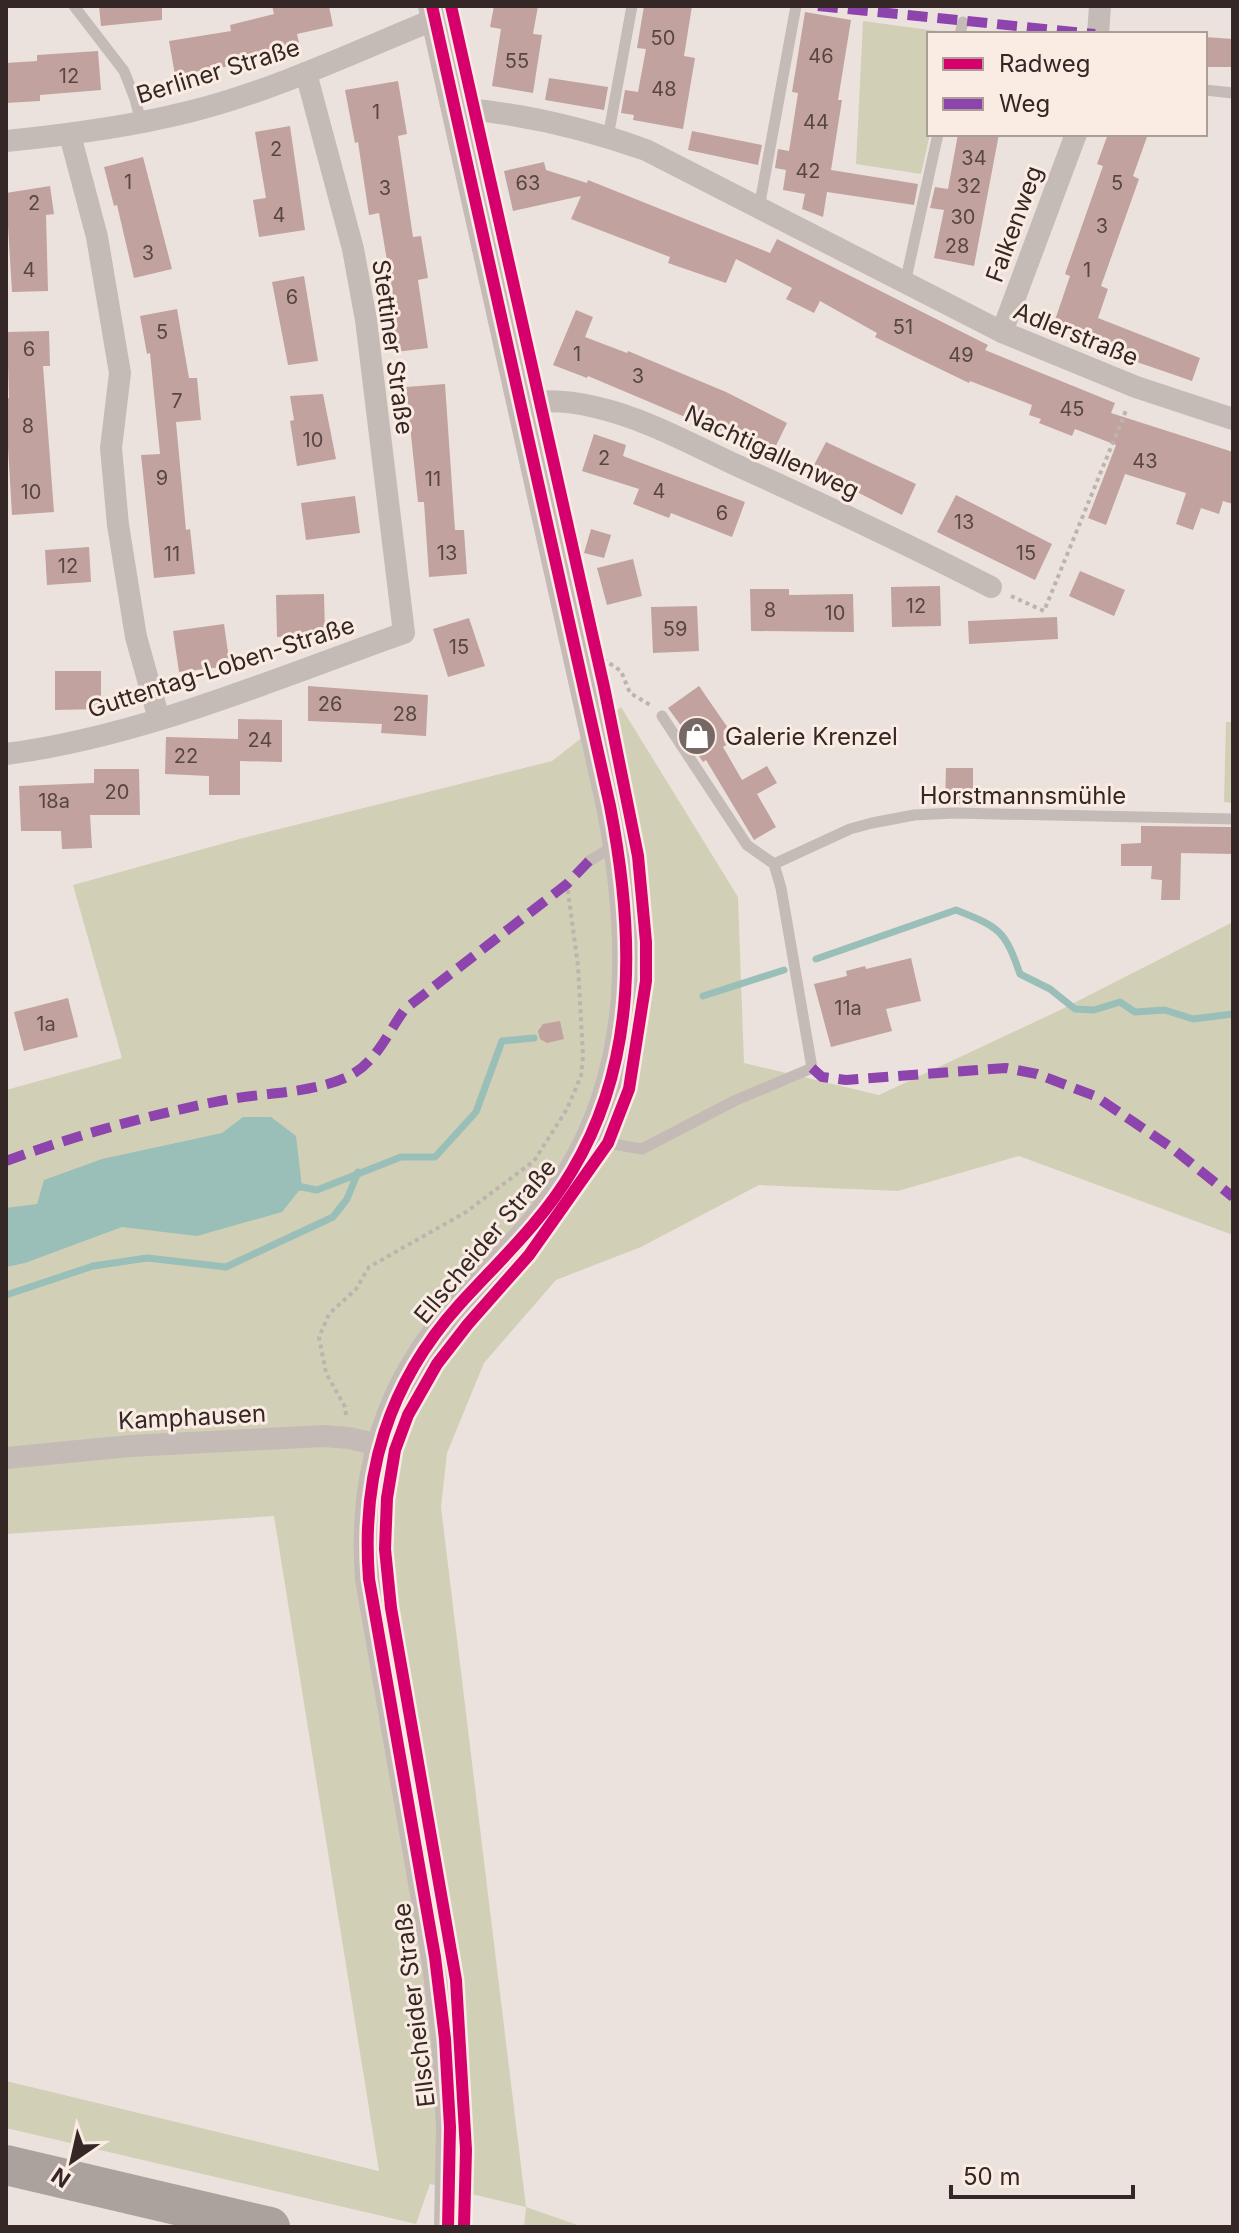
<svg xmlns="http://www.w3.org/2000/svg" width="1239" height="2233" font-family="Inter,sans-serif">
<rect width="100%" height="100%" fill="#ece2dd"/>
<!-- green -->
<g fill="#d1d0b6">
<path d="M863,21L952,33L929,34L930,134L921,174L856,164Z"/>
<path d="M621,707L738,897L744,1063L879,1095L1058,1011L1233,922V1235L1019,1156L898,1191L759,1185L641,1247L556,1280L484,1363L447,1453L441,1507L526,2207L583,2227H524L526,2207L430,2184L416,2224L6,2128V2081L379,2171L274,1516L6,1534V1090L122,1058L73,885L243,838L552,761Z"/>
<path d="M1226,722H1233V803L1224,802Z"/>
</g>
<!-- water -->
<path fill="#99bfb8" d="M243,1117H271L296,1136L302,1187L282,1212L197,1236L122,1227L25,1263L6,1267V1208L37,1204L44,1180L102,1159L222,1133Z"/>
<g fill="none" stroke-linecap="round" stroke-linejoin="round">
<!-- stream -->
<g stroke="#99bfb8" stroke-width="7">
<path d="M816,959L956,910C999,927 1005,930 1020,974L1050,989L1075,1009L1094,1010L1120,1002L1135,1012L1165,1010L1193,1019L1233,1014"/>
<path d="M703,996L784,970"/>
<path d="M294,1188L302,1187L317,1190L401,1157H435L476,1112L502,1041L534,1038"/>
<path d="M6,1295L93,1266L147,1258L226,1267L333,1217L347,1199L358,1172"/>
</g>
</g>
<!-- building -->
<g fill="#c1a29e">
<path d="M99,6H162V20L101,26Z"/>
<path d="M272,6H329L333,26L297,34L299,43L236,59L237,65L175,75L169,41L231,31L230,25L274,14Z"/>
<path d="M494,6H538L533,34L542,35L533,93L492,86L501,29L490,27Z"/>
<path d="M644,6H692L684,56L695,58L683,129L633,120L634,115L621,113L625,90L638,92L646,49L637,48Z"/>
<path d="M805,12L851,20L838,100H842L831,170L918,184L914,205L827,192L823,217L802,209L805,194L783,190L786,170L775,168L778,149L789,151L798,93L792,92Z"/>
<path d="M1205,37L1233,39V67H1205Z"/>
<path d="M98,51L101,90L40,95V101L6,103V63L37,61V55Z"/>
<path d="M549,78L608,87L604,110L545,100Z"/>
<path d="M398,81L407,134L398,136L413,237L421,236L428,278L418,280L428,348L396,352L391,315L396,314L379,213L369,215L358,142L355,143L345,90Z"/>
<path d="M290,126L305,230L259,237L253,200L266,198L255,132Z"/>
<path d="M692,131L762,145L758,165L688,150Z"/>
<path d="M958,134H999L974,266L934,258L944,210L930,208L935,187L948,189Z"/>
<path d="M1108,134H1148L1133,176L1139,179L1101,286L1108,289L1098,318L1200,358L1192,381L1134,361L1136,356L1090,340L1091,336L1054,323L1070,276L1065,274L1103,166L1097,164Z"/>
<path d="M143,157L172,269L134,278L117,205L114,206L104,167Z"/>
<path d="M544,162L546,170L587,183L588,180L770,253L777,239L988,345L985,350L1115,403L1111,413L1233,452V504L1223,501L1219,514L1201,508L1193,530L1176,524L1186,493L1125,474L1106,525L1088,518L1116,445L1075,429L1072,436L1039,423L1041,419L1029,415L1032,405L970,381L969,383L911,355L875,337L877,333L820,301L814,313L786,299L792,288L736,259L726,283L668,263L670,257L571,219L581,196L513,211L504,171Z"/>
<path d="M50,186L54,214L46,215L48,291L12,292L6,193Z"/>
<path d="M304,276L318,361L288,365L272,282Z"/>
<path d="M177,309L189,378H197L201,420L176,422L186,530L190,529L195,574L154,578L141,455L160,454L150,353L147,354L140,316Z"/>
<path d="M576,310L593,317L585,337L627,353L628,351L726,392L787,423L771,456L712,426L711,428L588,376L587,378L553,365Z"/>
<path d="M49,331L50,366H43L54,512L12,515L6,413V398H9L7,332Z"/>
<path d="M445,384L455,530H464L467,574L429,577L424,502H418L406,387Z"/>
<path d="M323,394L336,459L297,466L290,421L294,420L290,396Z"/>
<path d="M594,434L626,445L623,456L745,502L732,537L671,513L669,518L633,504L639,489L582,471Z"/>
<path d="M826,442L916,484L902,515L812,469Z"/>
<path d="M956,495L1052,544L1035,580L937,532Z"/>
<path d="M355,496L360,533L306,540L301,503Z"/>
<path d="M591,529L611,535L604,558L584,553Z"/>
<path d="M89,547L91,582L47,585L45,550Z"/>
<path d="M633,559L642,596L607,605L597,568Z"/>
<path d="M1080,571L1125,590L1114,616L1069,596Z"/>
<path d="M940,586L941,626L892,627L891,587Z"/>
<path d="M750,589H789V595L853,594L854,632L751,631Z"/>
<path d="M324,594L325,635L277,637L276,595Z"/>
<path d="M697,606L699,651L653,653L651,607Z"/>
<path d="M1057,617L1058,639L969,644L968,621Z"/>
<path d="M469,618L485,666L448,677L433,629Z"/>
<path d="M224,624L230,666L179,672L173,631Z"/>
<path d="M55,671H101V709L55,710Z"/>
<path d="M308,686L428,695L426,736L381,733L382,724L308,721Z"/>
<path d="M699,686L728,728L723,731L731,742L723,747L742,780L767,766L777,783L757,794L776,827L754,840L706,760L703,762L688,740L690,738L668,708Z"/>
<path d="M238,719L282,720V762L240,761V795H209V776L165,774L166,737L238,739Z"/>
<path d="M946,768H973V804H945Z"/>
<path d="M94,769H139L140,815H90L92,848L62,849L61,831H21L19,786L94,783Z"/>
<path d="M1141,826L1233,827V854L1181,853L1180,900H1161L1162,880L1151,879L1152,866H1121V844L1141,843Z"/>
<path d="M911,958L921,1001L886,1009L892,1031L831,1047L814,984L847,976L846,971L865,966L866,969Z"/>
<path d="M68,998L78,1037L24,1051L14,1012Z"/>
<path d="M560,1021L564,1039L547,1043L540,1039L538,1031L543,1024Z"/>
</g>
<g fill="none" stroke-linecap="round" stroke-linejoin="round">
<!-- path -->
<g stroke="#bdb3af" stroke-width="4" stroke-dasharray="4 4" stroke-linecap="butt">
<path d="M1011,596L1044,611L1127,408"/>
<path d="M603,659L621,671L630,693L652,706"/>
<path d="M346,1415L345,1407L326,1373L319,1337L329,1314L356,1289L369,1267L466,1212L534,1161L567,1109L581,1076L583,1056L578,966L567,884"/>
</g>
<!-- service -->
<g stroke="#c4bbb7" stroke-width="11">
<path d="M74,6L124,71L135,99L141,122"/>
<path d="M960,34L963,22"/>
<path d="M1205,90L1233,93"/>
<path d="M608,137L632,6"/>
<path d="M759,208L796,6"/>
<path d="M905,283L938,134"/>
<path d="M589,861L616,845"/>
<path d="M774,864L850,829L872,823L914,815L954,813L1233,819"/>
<path d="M590,1140L642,1149L734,1101L812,1068L781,888L774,864L747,845L662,716"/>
</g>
<!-- minor -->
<g stroke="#c4bbb7" stroke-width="22">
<path d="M1098,34L1100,6"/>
<path d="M455,108C521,113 584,128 646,150L1002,332L1136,387L1233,419"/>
<path d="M70,135L97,237L120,373L111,448L118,525L136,637L159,719"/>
<path d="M6,141C67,135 128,127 188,112C273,91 355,52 435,19"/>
<path d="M1002,332L1076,134"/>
<path d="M522,404C546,399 570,401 595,407C644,418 691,444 736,465C822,504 907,544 991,587"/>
<path d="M6,754C143,736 274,679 404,633L366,320L353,249L306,73"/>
<path d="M6,1458L130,1446L324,1436L349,1438L379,1445"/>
</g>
<!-- tertiary -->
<path stroke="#c4bbb7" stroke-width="28" d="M432,6L610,806C634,930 639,1059 572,1171C542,1222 498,1262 459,1305C388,1384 361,1474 369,1579L435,1957L445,2039L450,2127L448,2227"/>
<!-- motorway -->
<path stroke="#aba19d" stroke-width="40" d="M6,2165L270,2227"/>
<!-- quiet -->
<g stroke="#8e44ad" stroke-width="10" stroke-dasharray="20 10" stroke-linecap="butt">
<path d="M818,6L1095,34"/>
<path d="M812,1068L822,1077L846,1080L1006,1068L1037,1074L1095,1096L1172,1148L1233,1197"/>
<path d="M6,1161C76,1135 152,1114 225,1100C266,1092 314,1094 351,1075C377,1061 388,1032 405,1009L567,884L589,861"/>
</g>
<!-- cycleway casing -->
<g stroke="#faebe3" stroke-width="17">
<g id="cycleway">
<path d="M432,6L610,806C634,930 639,1059 572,1171C542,1222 498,1262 459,1305C388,1384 361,1474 369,1579L435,1957L445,2039L450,2127L448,2227"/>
<path d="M451,6L604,687L638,856L646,942V981L629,1089L608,1143L529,1255L468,1324L437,1364L408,1415L395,1450L387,1498L385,1549L391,1608L456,1980L466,2150L464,2227"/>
</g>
</g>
<!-- cycleway -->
<use href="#cycleway" stroke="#d6006c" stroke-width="12"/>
</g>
<!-- icons -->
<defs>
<g id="shop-disc" transform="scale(2)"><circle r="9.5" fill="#756865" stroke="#faebe3"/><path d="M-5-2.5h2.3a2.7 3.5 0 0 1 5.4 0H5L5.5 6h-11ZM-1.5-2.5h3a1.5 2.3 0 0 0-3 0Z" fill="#fff"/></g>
</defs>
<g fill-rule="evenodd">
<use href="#shop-disc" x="697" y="736"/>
</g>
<g text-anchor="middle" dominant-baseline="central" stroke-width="6" stroke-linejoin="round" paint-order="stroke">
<!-- number labels -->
<g font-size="20" fill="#584643">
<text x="663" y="38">50</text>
<text x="821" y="56">46</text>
<text x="517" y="61">55</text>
<text x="69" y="76">12</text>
<text x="664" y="89">48</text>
<text x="376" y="112">1</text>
<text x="816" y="122">44</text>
<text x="276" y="149">2</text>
<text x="974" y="158">34</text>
<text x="808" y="171">42</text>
<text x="128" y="182">1</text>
<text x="528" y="183">63</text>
<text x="1117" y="183">5</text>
<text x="969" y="186">32</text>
<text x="385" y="188">3</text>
<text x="34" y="203">2</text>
<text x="279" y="215">4</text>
<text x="963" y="217">30</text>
<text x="1102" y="226">3</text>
<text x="957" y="246">28</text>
<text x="148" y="253">3</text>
<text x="29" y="270">4</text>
<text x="1087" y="270">1</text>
<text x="292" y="297">6</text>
<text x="903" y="327">51</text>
<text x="162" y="332">5</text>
<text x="29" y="349">6</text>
<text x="577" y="354">1</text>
<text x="961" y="355">49</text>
<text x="638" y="376">3</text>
<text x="177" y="401">7</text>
<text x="1072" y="409">45</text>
<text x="28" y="426">8</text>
<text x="313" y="440">10</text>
<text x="604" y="458">2</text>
<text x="1145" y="461">43</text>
<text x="162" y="478">9</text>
<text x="433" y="479">11</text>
<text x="659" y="491">4</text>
<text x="31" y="492">10</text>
<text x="722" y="513">6</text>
<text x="964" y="522">13</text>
<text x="447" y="553">13</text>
<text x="1026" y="553">15</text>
<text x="172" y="554">11</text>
<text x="68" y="566">12</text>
<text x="916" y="606">12</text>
<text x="770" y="610">8</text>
<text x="835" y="613">10</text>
<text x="675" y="629">59</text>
<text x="459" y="647">15</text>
<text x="330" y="704">26</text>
<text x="405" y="714">28</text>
<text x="260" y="740">24</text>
<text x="186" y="756">22</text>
<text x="117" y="792">20</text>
<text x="54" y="801">18a</text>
<text x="848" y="1008">11a</text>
<text x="46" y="1024">1a</text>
</g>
<!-- street labels -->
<g font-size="24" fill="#352725" stroke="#faebe3">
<text transform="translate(218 71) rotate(-17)">Berliner Straße</text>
<text transform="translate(1014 224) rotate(-70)">Falkenweg</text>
<text transform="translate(1076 334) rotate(22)">Adlerstraße</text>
<text transform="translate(393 347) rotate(82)">Stettiner Straße</text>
<text transform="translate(772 452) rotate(25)">Nachtigallenweg</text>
<text transform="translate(221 667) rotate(-18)">Guttentag-Loben-Straße</text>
<text x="1023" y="795">Horstmannsmühle</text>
<text transform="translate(485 1241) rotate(-50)">Ellscheider Straße</text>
<text transform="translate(192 1417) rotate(-3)">Kamphausen</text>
<text transform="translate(414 2005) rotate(-97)">Ellscheider Straße</text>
</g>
<!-- poi labels -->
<g font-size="24" fill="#352725" stroke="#faebe3" text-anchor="start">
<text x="725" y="736">Galerie Krenzel</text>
</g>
</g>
<!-- border -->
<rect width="1239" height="2233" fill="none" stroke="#352725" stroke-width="16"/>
<!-- legend -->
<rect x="927" y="32" width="280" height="104" fill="#faebe3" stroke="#ab9d97" stroke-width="2"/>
<rect x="943" y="58" width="40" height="12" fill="#d6006c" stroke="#ab9d97" stroke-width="2"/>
<text x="999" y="72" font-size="24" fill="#352725">Radweg</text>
<rect x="943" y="98" width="40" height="12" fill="#8e44ad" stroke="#ab9d97" stroke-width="2"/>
<text x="999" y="112" font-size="24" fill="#352725">Weg</text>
<!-- north arrow -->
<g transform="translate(72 2161) rotate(214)" stroke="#faebe3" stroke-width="6" paint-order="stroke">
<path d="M0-6L14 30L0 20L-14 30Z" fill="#352725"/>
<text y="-12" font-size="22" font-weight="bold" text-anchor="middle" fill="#352725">N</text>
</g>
<!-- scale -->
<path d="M951 2185v12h182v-12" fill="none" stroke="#352725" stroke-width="4"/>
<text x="963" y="2185" font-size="24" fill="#352725" stroke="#faebe3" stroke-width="6" paint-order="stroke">50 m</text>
</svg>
